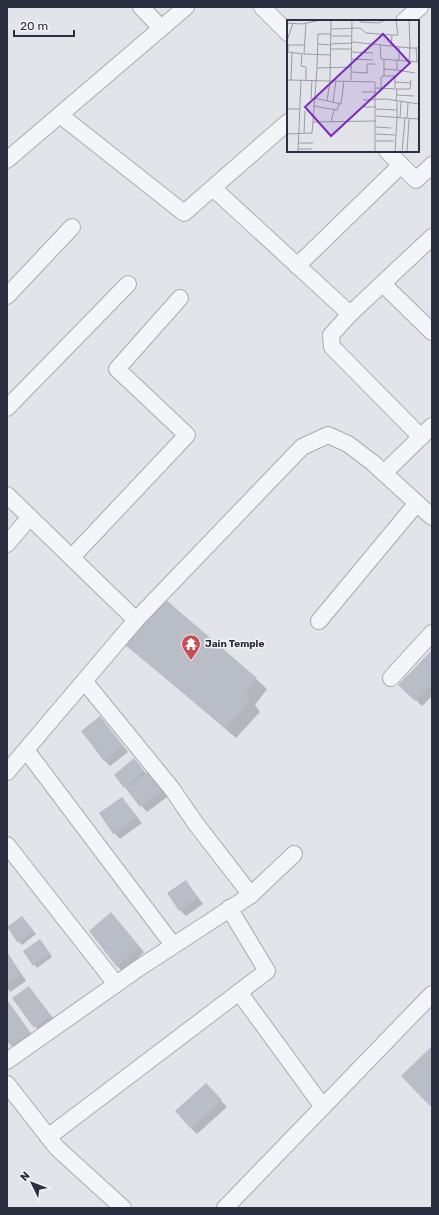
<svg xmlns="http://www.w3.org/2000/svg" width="439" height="1215" font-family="Rubik,sans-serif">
<rect width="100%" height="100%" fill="#e2e4ea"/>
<!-- shadow -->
<g fill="#0003">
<path d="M125,643L256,679L267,689L255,705L260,712L236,738Z"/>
<path d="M432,651V696L422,706L400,685Z"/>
<path d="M100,717L128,752L110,766L104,760Z"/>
<path d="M137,762L147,775L148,774L154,779L167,797L147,812L125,787Z"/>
<path d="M122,798L142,823L120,839L114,833Z"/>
<path d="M186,881L203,904L186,916L180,910Z"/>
<path d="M111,913L144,952L123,972L117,966Z"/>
<path d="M22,917L36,934L22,945L19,942Z"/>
<path d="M42,943L52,957L37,968L24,952Z"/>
<path d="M7,952L26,981L10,992L7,988Z"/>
<path d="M29,987L56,1022L41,1033L13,998Z"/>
<path d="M7,1000L35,1039L17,1051L7,1039Z"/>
<path d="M211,1090L227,1107L197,1134L191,1128Z"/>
</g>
<!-- building -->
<g fill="#b9bdc6">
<path d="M165,599L257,678L245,694L250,701L225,728L124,644Z"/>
<path d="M432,650V684L415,701L398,685Z"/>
<path d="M100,716L123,746L104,761L81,731Z"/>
<path d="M134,758L144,771L124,788L114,775Z"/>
<path d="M148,772L162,791L140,807L126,789Z"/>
<path d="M122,797L137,817L113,834L99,813Z"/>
<path d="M186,880L198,898L179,911L167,893Z"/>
<path d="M111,912L139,946L117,967L89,931Z"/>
<path d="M22,916L34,931L18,943L7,927Z"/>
<path d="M40,939L50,953L33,966L23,951Z"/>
<path d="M7,954L21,975L7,984Z"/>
<path d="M29,986L51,1016L34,1028L12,998Z"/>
<path d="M7,1000L30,1033L11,1046L7,1041Z"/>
<path d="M431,1047L432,1048V1104L430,1106L401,1076Z"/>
<path d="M206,1083L222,1100L191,1129L175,1111Z"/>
</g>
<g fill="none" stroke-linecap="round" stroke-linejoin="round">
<!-- minor casing -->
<g stroke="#a7aab4" stroke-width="18">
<g id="minor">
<path d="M141,7L161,28"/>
<path d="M262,7L288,33"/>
<path d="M404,21L420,7"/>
<path d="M60,115L184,213L288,122"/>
<path d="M7,160L186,7"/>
<path d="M401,165L416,180L432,165"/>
<path d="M213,188L350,314L432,237"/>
<path d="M297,266L401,165L387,151"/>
<path d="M383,284L432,332"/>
<path d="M7,296L72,227"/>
<path d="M350,314L331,335L332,347L421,437"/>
<path d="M7,408L128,284"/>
<path d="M384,473L432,426"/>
<path d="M7,495L136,620"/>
<path d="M7,544L30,517"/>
<path d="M72,557L187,435L117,369L180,298"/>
<path d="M319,621L417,503"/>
<path d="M391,678L432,633"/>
<path d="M26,750L173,945"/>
<path d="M7,772L136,620L302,447L328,435L348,444L373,463L432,517"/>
<path d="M7,845L116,984"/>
<path d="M251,895L294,854"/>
<path d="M239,992L323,1107"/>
<path d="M7,1061L139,968L251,895L196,824L172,789L85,682"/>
<path d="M7,1084L57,1148L123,1208"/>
<path d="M48,1137L267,971L229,908"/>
<path d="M225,1208L432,994"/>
</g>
</g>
<!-- minor -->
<use href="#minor" stroke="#f4f5f8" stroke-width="16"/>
</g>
<!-- icons -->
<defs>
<g id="temple-pin" transform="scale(1)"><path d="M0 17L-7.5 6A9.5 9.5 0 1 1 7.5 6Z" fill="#c94d52" stroke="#f1f3f7"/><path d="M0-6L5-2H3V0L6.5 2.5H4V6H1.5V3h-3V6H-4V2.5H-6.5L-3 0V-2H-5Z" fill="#fff"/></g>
</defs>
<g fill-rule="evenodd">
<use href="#temple-pin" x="191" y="644"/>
</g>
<g text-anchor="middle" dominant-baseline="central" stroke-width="3" stroke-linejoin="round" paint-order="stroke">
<!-- poi labels -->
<g font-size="10" font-weight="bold" fill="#2b3041" stroke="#f1f3f7" text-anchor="start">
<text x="205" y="644">Jain Temple</text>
</g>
</g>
<!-- overview -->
<g transform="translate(287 20)">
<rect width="132" height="132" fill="#e2e4ea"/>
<path fill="none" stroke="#999ca6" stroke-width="1" d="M73,0V2L92,3L98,0M122,0L123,28H132M0,3L15,4L34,0M19,3L17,34L43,35M44,9L73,8L79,13L105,15M44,14H31L30,48L65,47M44,16H64M0,21L6,3M65,22L123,28L122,42M31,24L43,25M43,24L65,23M93,25L94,39L132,42M104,26L105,15H111L109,0M129,28L130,42M43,29H65M65,32L86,33M15,34L14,46L19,47V60M16,34L1,32V25H17M65,39L86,40M97,39V56H108V68M112,41V27M30,48L26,102L89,101M97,49L110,50V41M110,50L128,53M65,52L80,53V44H88M0,60L88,62V132M4,60L5,33M64,60L65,0M108,62L124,63M89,68L110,69L109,81M94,68V57L97,56M110,69H123L124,60M75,72H89M110,75L127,76M27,78L54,84L57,61M24,79L25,60M76,80L98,79L132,84M40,81L43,61L44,0M46,82L49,61M26,86L50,90L52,84M76,87H89M0,89H13M89,89L110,90M89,96L132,99M110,98V82M113,98L114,82M120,98L121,83M44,102L47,90M89,107L104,108M0,111V94M17,113L18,91M0,114L25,113L26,102M89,114L108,115M89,121H107M11,123H26M11,129H25M11,132L14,60M108,132L110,98M115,132L118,98M120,132L122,99"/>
<path fill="#7b2cbf" fill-opacity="0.15" stroke="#7b2cbf" stroke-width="2" d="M96,14L123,43L44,116L18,87Z"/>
<rect width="132" height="132" fill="none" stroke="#2b3041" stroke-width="2"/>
</g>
<!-- border -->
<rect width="439" height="1215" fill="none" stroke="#2b3041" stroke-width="16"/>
<!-- north arrow -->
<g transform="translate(32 1183) rotate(313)" stroke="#f1f3f7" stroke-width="3" paint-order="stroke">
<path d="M0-3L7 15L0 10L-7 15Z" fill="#2b3041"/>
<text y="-6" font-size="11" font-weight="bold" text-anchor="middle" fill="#2b3041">N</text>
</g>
<!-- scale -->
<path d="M14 30v6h60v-6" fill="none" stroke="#2b3041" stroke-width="2"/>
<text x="20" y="30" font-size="12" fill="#2b3041" stroke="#f1f3f7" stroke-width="3" paint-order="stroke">20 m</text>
</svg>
